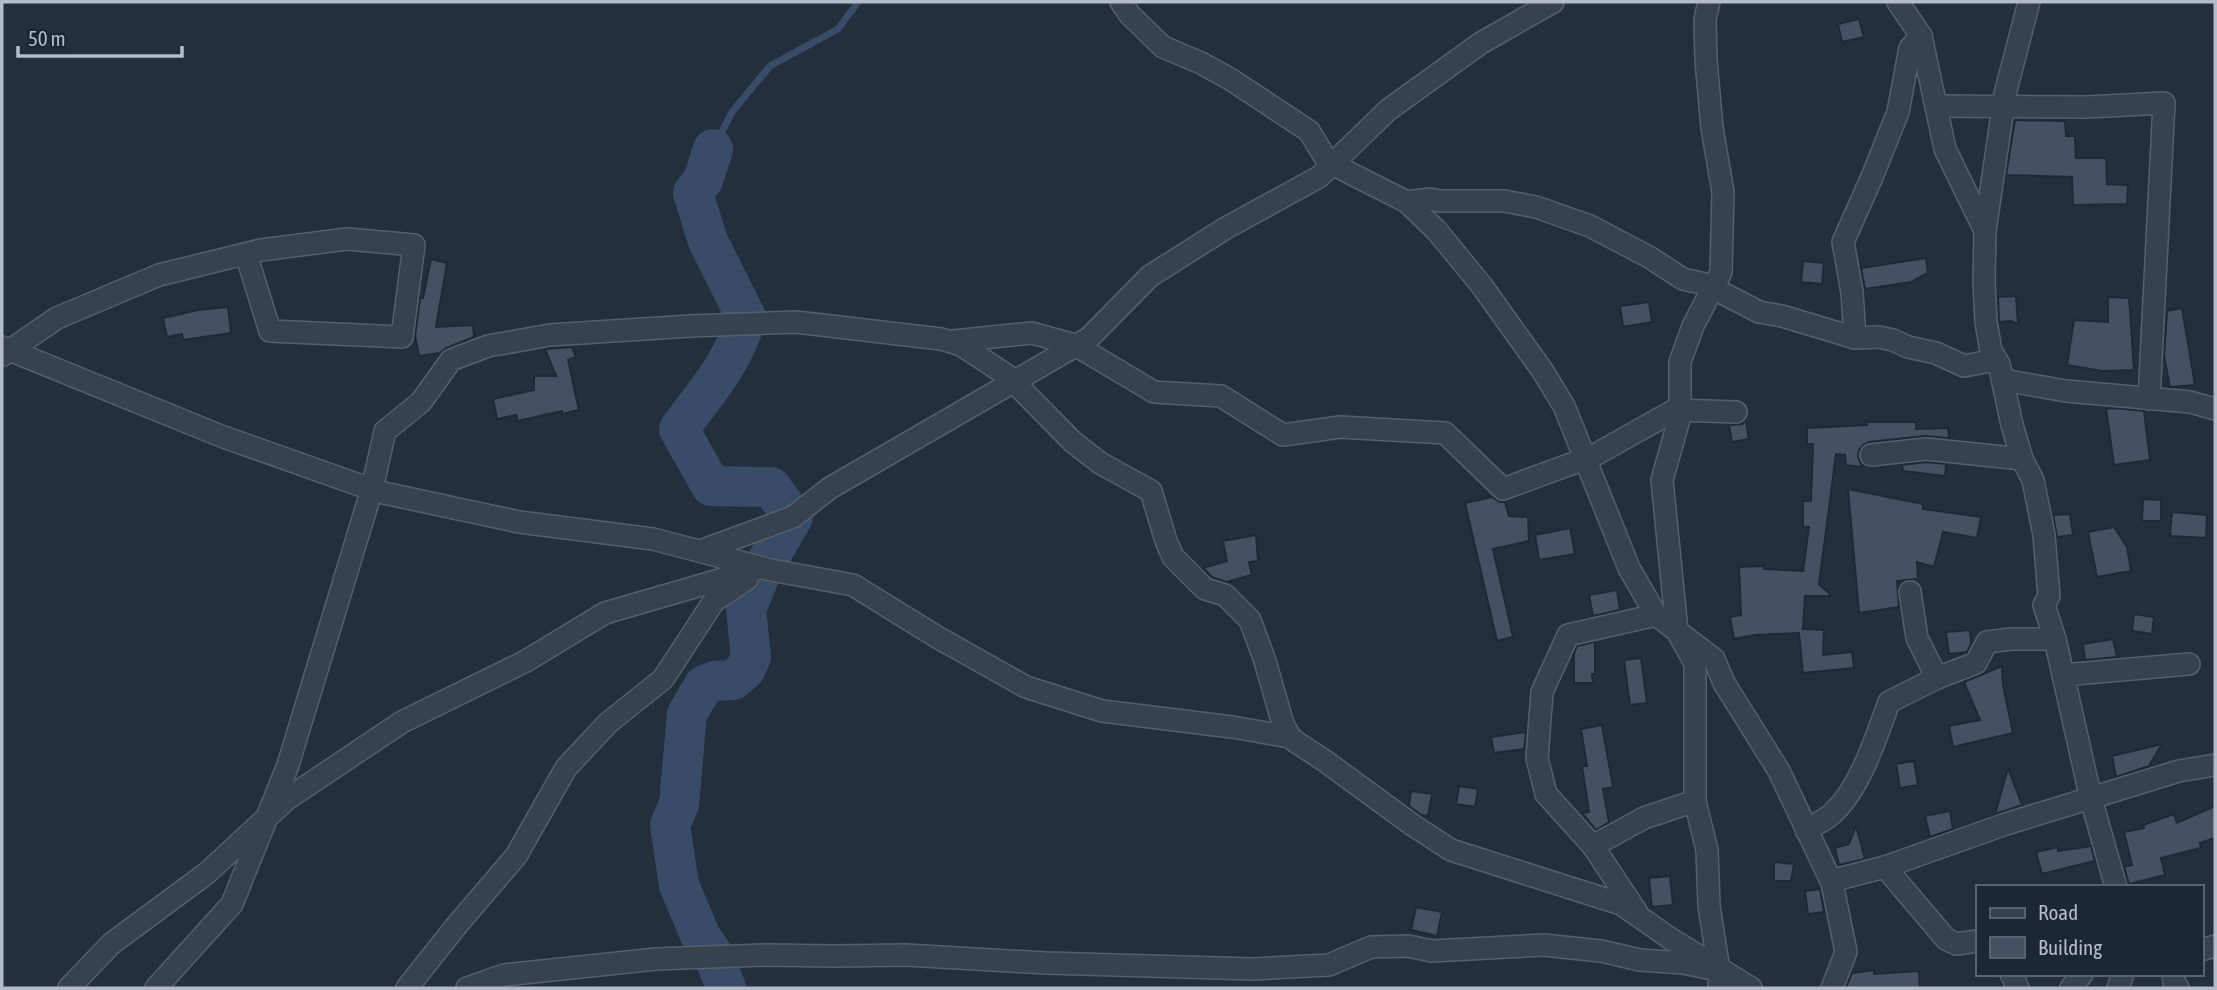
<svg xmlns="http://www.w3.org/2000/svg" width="2217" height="990" font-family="'Asap Condensed',sans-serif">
<rect width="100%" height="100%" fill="#242f3e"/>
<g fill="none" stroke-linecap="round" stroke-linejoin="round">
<!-- stream -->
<path stroke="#394c67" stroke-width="7" d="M713,149L732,112L770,66L838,29L858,2"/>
<!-- river -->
<path stroke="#394c67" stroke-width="40" d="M713,149L703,180L693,193L708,241L746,317C736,359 704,395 679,429L711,486L771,487L793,517L763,568L746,609L751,657L745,670L733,680L715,681L704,685L687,714L679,804L670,825L679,885L700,935L714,956L726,988"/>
</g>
<!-- building -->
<g fill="#455162" stroke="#1f2835" stroke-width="2">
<path d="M1859,19L1864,37L1842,42L1838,24Z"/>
<path d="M2015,120L2065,121L2066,136H2075L2076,158H2106L2107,184L2128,185L2127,204L2073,205L2072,177L2006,175Z"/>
<path d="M1926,258L1928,273L1911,282L1865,289L1861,268Z"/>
<path d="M431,259L447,263L436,327L473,325L474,337L446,348L440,353L419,356L415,336L420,298H423Z"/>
<path d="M1803,261L1824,263L1822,284L1801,282Z"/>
<path d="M2016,296L2018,324L2011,321L1999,322L1998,297Z"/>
<path d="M2108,297L2129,298L2134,370L2102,371L2067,365L2074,320L2108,322Z"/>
<path d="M1649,302L1652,322L1623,327L1620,306Z"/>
<path d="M228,307L231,333L183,340L182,334L167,337L163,318L198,310Z"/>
<path d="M2182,308L2195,385L2170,387L2164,356L2167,311Z"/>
<path d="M572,347L576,357L568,360L579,410L562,414V411L518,421L516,415L497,419L493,399L534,390V376H556L545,349Z"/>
<path d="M2114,408L2144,411L2150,460L2114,465L2106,409Z"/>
<path d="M1746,420L1749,439L1732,442L1729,425L1742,424Z"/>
<path d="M1866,422H1916V429L1948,428L1949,438L1925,436L1869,442L1863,445L1859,450L1858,457L1862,467L1846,465L1845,455L1836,454L1819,584L1832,596H1805L1803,629L1824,630L1823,655L1852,652L1854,668L1803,673L1799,633L1755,635L1734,639L1730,617L1741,615L1739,567L1764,566V569L1803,571L1809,527H1803V501H1811L1813,444H1807V428L1867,425Z"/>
<path d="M1926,462L1946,464L1945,476L1903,471L1902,465Z"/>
<path d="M1848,489L1923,504V509L1981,517L1977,538L1943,532L1934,567L1917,562L1918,579L1897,581L1899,607L1859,613Z"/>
<path d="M1492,497L1500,502H1505L1509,516L1528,517L1529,541L1493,549L1513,637L1497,641L1465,503Z"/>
<path d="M2143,499L2161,500V521H2142Z"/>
<path d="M2172,512L2207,515L2206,538L2170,536Z"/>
<path d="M2070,514L2073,535L2057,537L2053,515Z"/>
<path d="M2114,527L2127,547L2131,571L2097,577L2088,532Z"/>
<path d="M1570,528L1575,554L1539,560L1535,535Z"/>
<path d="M1256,535L1258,561L1249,562L1252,575L1226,582L1212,577L1203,568L1227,561L1223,541Z"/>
<path d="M1617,590L1620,610L1593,616L1589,595Z"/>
<path d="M2134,614L2154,617L2152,634L2132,631Z"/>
<path d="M1970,630L1971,644L1967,652L1949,654L1946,632Z"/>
<path d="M2113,639L2117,657L2085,660L2083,644Z"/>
<path d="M1595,642V674H1592L1593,683H1574V654L1577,646Z"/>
<path d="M1641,658L1647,703L1630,705L1624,660Z"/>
<path d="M2002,666L2003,685L2013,733L1953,747L1949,726L1980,720L1964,682Z"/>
<path d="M1602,725L1613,787L1603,789L1609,822L1596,830L1582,813L1589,812L1582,766H1587L1581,729Z"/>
<path d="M1526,732L1524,749L1494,753L1491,737Z"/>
<path d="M2162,744L2149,766L2116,777L2112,756Z"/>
<path d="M1914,761L1918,785L1900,788L1896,764Z"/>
<path d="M2008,768L2022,805L1995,814Z"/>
<path d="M1459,786L1478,789L1475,807L1456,804Z"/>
<path d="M1411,791L1432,794L1428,816L1421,815L1409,806Z"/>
<path d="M2215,806V838L2200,843L2201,848L2161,858L2165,875L2129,884L2124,867L2132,865L2124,832L2144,828L2143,825L2174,814L2177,823Z"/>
<path d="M1950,811L1953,829L1930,837L1925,816Z"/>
<path d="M1856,826L1865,859L1839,865L1835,848L1849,844Z"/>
<path d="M2091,846L2095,861L2042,874L2036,852L2058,847V851Z"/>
<path d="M1774,862L1794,864L1791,881H1774Z"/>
<path d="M1670,876L1673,905L1652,907L1649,878Z"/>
<path d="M1820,889L1824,912L1808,914L1805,891Z"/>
<path d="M1416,907L1442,912L1437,936L1411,930Z"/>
<path d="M1874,970V974L1919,971L1920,988H1846L1852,973Z"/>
</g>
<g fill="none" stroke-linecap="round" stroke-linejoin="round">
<!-- minor casing -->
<g stroke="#565f6c" stroke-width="24">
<g id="minor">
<path d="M1121,2L1130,15L1163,47L1201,63L1230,79L1309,131L1328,162L1407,202L1437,231L1482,286L1542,370L1564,406L1629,568L1656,615L1714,659L1724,683L1779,771L1832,883L1846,952L1832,988"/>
<path d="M1709,2L1705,19L1706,60L1712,128L1723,192L1721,272L1693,326L1680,362V416L1662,480L1677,631L1695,663V801L1707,850L1709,906L1719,970V988"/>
<path d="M1898,2L1921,36L1945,149L1985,231L1984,282L1986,322L1991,351L1999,364L2012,425L2022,459L2033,480L2044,535L2049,596L2044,605L2055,639L2091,799L2116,887"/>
<path d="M1936,106L2087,107L2164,103L2149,399"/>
<path d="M1407,202L1430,199L1440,201H1504L1536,207L1590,226L1649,257L1683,279L1705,284L1759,312L1782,316L1855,338L1879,337L1893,340L1908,347L1936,353L1964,366L1995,360"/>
<path d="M1985,231L2005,94L2029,2"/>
<path d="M1855,338L1852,292L1843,242L1872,177L1898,112L1910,48L1921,36"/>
<path d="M953,341L1032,333L1075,345L1154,392L1221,396L1283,435L1340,427L1445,433L1503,489L1593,456L1675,410L1736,412"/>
<path d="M2,347L221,436L379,492L519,522L653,539L771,570L853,585L937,637L1026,687L1102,711L1232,727L1290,737"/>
<path d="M3,355L57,318L159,275L261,250L347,239L414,245L402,337L270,331L246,254"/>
<path d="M2003,380L2066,391L2190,402L2215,409"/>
<path d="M1871,455L1926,449L2022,459"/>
<path d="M700,551L793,517L830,488L1089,338L1150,276L1226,228L1319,177L1388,110L1481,43L1553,2"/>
<path d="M1910,592L1917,638L1937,678"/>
<path d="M2063,675L2189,664"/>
<path d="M1806,830C1816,824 1826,820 1834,812C1861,786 1876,737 1889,702L1937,678L1976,663L1987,642L2011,639H2055"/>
<path d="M1593,846L1644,818L1695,801"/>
<path d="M1885,867L1946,939L1956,944L1977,941"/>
<path d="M1832,883L1842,878L1885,867L2006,824L2179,771L2215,765"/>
<path d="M1636,911L1593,846L1546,794L1537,758L1542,692L1568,635L1656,615"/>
<path d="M2201,950L2215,946"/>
<path d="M2011,974L2018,988"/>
<path d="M2173,974L2174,982L2178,988"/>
<path d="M69,988L111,944L207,873L287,799L402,722L526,661L605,613L760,568"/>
<path d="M156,988L232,904L288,765L372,489L385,431L421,402L451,360L488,346L550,335L691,326L796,322L941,339L961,345L1008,376L1073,442L1100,463L1151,491L1166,541L1173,557L1205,589L1225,595L1250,620L1265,661L1283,724L1290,737L1296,742L1325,761L1414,826L1451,850L1621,904L1671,939L1751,988"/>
<path d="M407,988L457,925L516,856L566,768L608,723L663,679L714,601L747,579"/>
<path d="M467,988L504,975L656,959L767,955L835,956L906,955L1046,963L1252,969L1329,965L1371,947L1408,946L1432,951L1543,945L1601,951L1640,960L1684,963L1707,968"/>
<path d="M2071,988L2082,974"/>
<path d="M2118,988L2123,974"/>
</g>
</g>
<!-- minor -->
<use href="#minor" stroke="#38414e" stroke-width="21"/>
</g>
<!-- border -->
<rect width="2217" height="990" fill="none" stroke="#b4bcc9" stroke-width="7"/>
<!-- legend -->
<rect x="1976" y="885" width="228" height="91" fill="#1d2633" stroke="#59626f" stroke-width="2"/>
<rect x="1990" y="908" width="35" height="10" fill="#38414e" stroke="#59626f" stroke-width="2"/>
<text x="2038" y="920" font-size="21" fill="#b4bcc9">Road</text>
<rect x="1990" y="937" width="35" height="21" fill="#455162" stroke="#59626f" stroke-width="2"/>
<text x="2038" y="955" font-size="21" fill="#b4bcc9">Building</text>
<!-- scale -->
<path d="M18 46v10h164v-10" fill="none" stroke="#b4bcc9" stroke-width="3.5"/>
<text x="28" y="46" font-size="21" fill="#b4bcc9" stroke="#1d2633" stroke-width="5" paint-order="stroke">50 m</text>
</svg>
